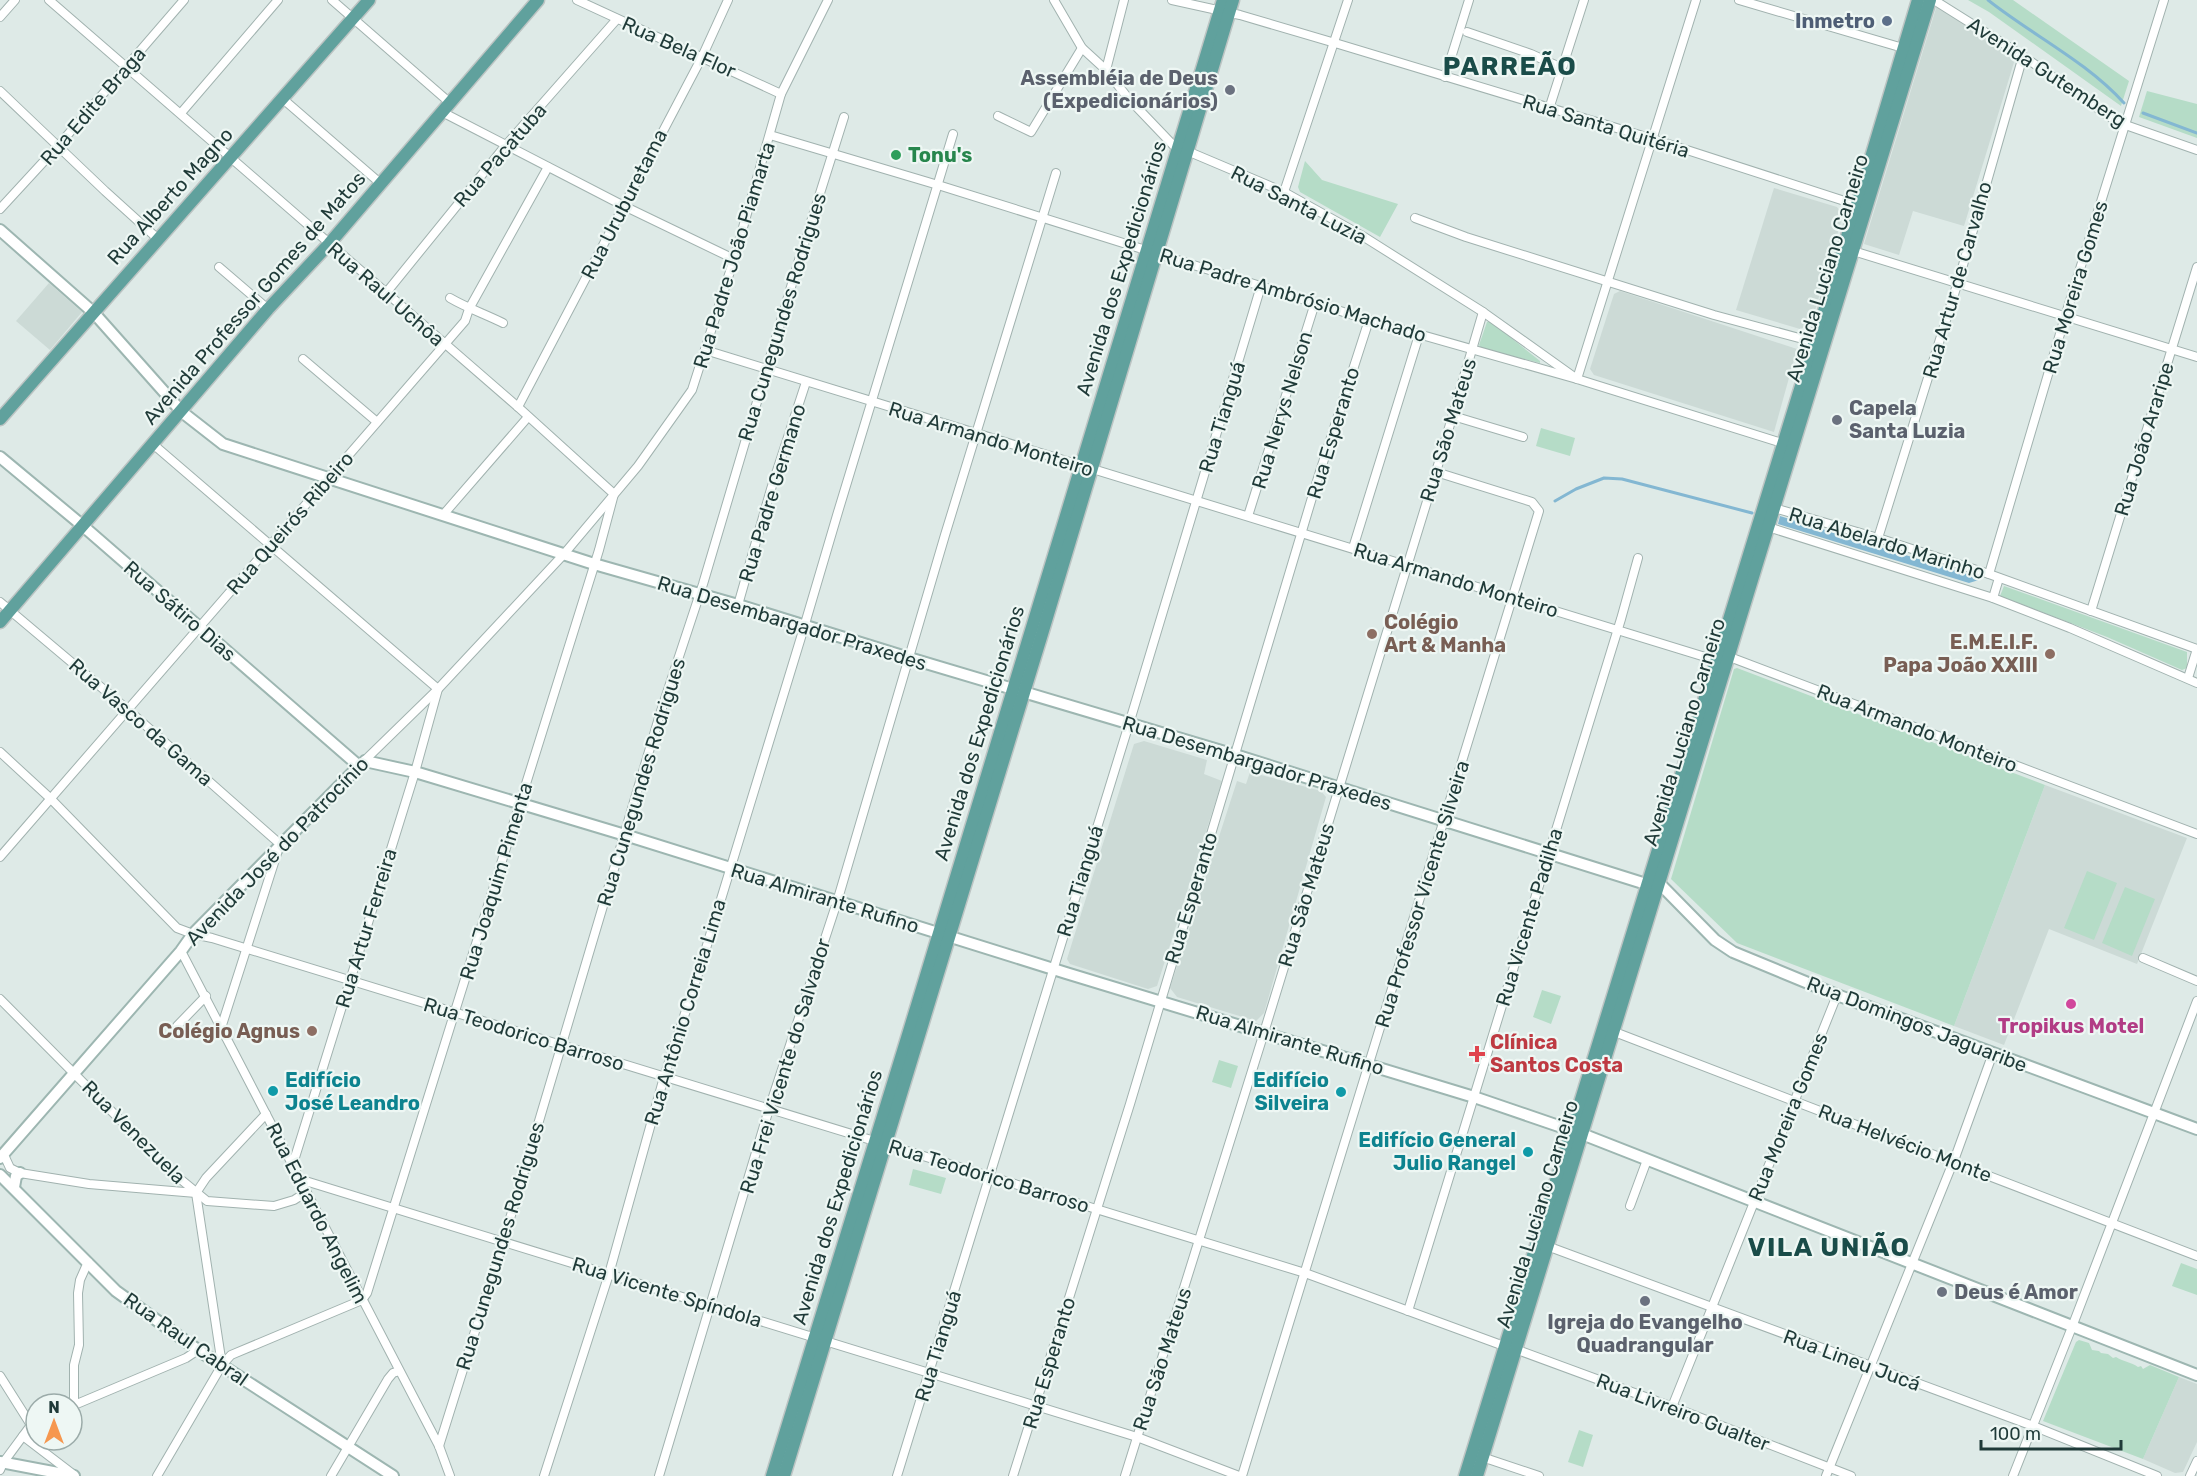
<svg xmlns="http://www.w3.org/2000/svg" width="2197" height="1476" font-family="Rubik,sans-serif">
<rect width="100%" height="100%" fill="#deeae7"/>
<!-- built -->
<g fill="#ccdad6">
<path d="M1937,5L2015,59L1964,226L1913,211L1899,255L1864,244Z"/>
<path d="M1774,188L1837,207L1843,215L1811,324L1800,329L1736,310Z"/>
<path d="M49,283L82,312L50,350L16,321Z"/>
<path d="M1620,291L1797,349L1774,432L1594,375L1590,369L1614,294Z"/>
<path d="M1144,741L1207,760L1204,774L1222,781L1157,986L1148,989L1070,964L1067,959L1134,744Z"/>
<path d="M1250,772L1321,791L1326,797L1264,1013L1256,1021L1177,997L1170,988L1237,781L1246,784Z"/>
<path d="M2045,785L2187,838L2137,964L2049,929L2004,1045L1954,1026Z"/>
<path d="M2179,1377L2197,1384V1442L2183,1472L2175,1473L2143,1459Z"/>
</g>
<!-- green -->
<g fill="#b5dcc7">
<path d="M1968,0H2013L2129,81L2121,106L1989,12Z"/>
<path d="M2147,91L2197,104V138L2139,117Z"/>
<path d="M1305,161L1322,180L1398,204L1380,237L1300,192L1298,187Z"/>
<path d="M1490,321L1540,361V363L1481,348L1479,345L1487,322Z"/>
<path d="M1541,428L1575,438L1570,456L1536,446Z"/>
<path d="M2004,586L2187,652V668L2182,670L2107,637L2000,596Z"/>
<path d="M1737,668L2045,785L1954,1026L1737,943L1671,879L1734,669Z"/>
<path d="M2087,871L2117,883L2094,940L2064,928Z"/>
<path d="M2125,887L2155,899L2132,956L2102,943Z"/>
<path d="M1542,990L1561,996L1551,1024L1533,1017Z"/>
<path d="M1219,1060L1238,1066L1231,1088L1212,1082Z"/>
<path d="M913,1169L946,1178L941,1194L909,1185Z"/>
<path d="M2181,1263L2197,1269V1295L2172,1286Z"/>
<path d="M2079,1340L2089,1343L2092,1350L2099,1351L2101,1353L2108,1354L2113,1358L2116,1357C2124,1362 2131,1362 2138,1367L2141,1366L2143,1369L2150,1365L2179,1377L2143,1459L2043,1421L2076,1342Z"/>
<path d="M1579,1430L1593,1435L1583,1467L1568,1462Z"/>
</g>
<!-- water -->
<path fill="#83b7d2" d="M1780,516L1973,576L1982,579L1969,583L1778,524Z"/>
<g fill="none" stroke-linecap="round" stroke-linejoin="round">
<!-- stream -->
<g stroke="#83b7d2" stroke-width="3">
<path d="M1988,0C2032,35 2086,61 2124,103"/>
<path d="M2143,113L2197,133"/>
<path d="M1555,501L1576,489L1604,478L1622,479L1752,513"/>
</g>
<!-- street casing -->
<g stroke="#a1b2af" stroke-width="10">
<g id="street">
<path d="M49,0L518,407L614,494L599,550L367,1293L362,1300L231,1355L222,1365L157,1476"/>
<path d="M332,0L449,102"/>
<path d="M577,0L781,94"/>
<path d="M1054,0L1082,48L1106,70L1128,98L1173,145L1284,192L1361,235L1483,312L1577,379L1696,0"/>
<path d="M1172,0L1240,15L1335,43L1653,139L1860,206"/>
<path d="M1739,0L1903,48"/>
<path d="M1934,0L2023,56L2117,122L2197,150"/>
<path d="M0,17L15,0"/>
<path d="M1467,32L1531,54L1562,68"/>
<path d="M1106,70L1124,0"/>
<path d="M1445,77L1469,0"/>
<path d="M0,91L105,191L158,239"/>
<path d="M283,99L380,183"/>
<path d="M1549,109L1584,0"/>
<path d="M442,112L624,206L734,259"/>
<path d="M181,113L278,0"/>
<path d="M998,116L1031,132L1082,48"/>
<path d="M770,135L938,185L1369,320L1577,379L1782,443"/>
<path d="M1284,192L1348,0"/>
<path d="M0,209L58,146L184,0"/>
<path d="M1415,218L1466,237L1714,315L1814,342"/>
<path d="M1850,250L2197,357"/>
<path d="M219,267L268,309"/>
<path d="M386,293L506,145L617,19"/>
<path d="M450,298C467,308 485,314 503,323"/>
<path d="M705,350L1715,660L1727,656L2197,834"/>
<path d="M303,359L377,422"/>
<path d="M518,407L702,57L728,0"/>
<path d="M1453,416L1523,437"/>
<path d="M154,445L438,689L415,772L292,1167"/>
<path d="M1774,508L1878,538L1989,574L2197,649"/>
<path d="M443,515L528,417"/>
<path d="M1248,516L1315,303"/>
<path d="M1768,527L1993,598L2070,628L2197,683"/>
<path d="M1878,538L1961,272L2023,56"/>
<path d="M1353,548L1419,335"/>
<path d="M1989,574L2065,317L2164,0"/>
<path d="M1993,598L1999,578"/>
<path d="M0,602L127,709L280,844L222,1025"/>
<path d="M738,605L771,489L806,382"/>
<path d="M2091,611L2197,267"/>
<path d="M2188,678L2197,649"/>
<path d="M0,752L51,799L177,928L193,934L212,938L1305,1273L1504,1346"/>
<path d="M362,763L438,689L564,554L638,466L692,390L734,259L781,94L828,0"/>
<path d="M0,857L465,321L469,309L548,167"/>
<path d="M181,951L439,1446L450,1476"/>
<path d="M2143,958L2197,981"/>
<path d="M0,999L173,1173L207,1201L274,1206L294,1200L305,1193"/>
<path d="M177,1026L206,996"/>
<path d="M1612,1031L2197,1256"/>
<path d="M4,1155L10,1168L20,1173L89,1184L196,1193"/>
<path d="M299,1179L1137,1437L1239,1476"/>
<path d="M196,1193L222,1365"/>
<path d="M196,1193L206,1178L266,1114"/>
<path d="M1630,1206L1647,1160"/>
<path d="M1547,1246L2033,1426L2157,1476"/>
<path d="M1408,1311L1621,619L1638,558"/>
<path d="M1515,1349L1678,1409L1851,1476"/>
<path d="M0,1376L31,1425"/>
<path d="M74,1405V1365L79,1345L78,1293L80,1280L88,1262"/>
<path d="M72,1406L186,1358L198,1350"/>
<path d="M1672,1407L1837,995"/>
<path d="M23,1436L74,1475"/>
<path d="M439,1446L503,1242L661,711L703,584L799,260L844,117"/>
<path d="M1482,1457L1539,1476"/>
<path d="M0,1470L3,1463L31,1425L36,1422"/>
<path d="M331,1476L388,1379L393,1373L399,1371"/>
<path d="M544,1476L609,1274L664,1077L700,968L802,634L838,512L953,134"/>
<path d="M659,1476L769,1109L837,902L945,535L1056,173"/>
<path d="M897,1476L1129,724L1261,286"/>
<path d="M1013,1476L1130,1104L1317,481L1369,320"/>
<path d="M1125,1476L1262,1039L1436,472L1483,312"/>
<path d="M1242,1476L1539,511L1532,502L1436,472"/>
<path d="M1826,1476L1956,1155L1993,1053"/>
<path d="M2013,1476L2072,1327L2197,1001"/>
<path d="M2190,1476L2197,1461"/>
</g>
</g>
<!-- secondary casing -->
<g stroke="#9db6b1" stroke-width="14">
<g id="secondary">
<path d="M0,230L94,313L182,412L223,444L594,564L738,605L909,658L1235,755L1646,884L1659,883L1715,940L1733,952L1837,995L2197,1129"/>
<path d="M0,457L83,526L359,766L193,934L181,951L0,1158"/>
<path d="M365,761L415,772L625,835L1066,973L1474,1097L1582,1134L2197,1375"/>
<path d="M0,1175L116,1291L198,1350L393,1476"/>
<path d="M14,1187L16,1176L20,1173"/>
<path d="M0,1462L74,1476"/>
</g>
</g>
<!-- primary casing -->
<g stroke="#bcc4c3" stroke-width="15">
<g id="primary">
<path d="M0,419L369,0"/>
<path d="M0,622L268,309L329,244L538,0"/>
<path d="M772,1476L907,1038L1223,0"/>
<path d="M784,1476L1042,634L1233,0"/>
<path d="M1465,1476L1858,201L1918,0"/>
<path d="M1477,1476L1930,0"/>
</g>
</g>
<!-- street -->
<use href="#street" stroke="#fff" stroke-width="8"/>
<!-- secondary -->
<use href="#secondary" stroke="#fff" stroke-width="10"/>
<!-- primary -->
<use href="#primary" stroke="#60a19d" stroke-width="12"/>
</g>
<!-- markers -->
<circle fill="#5c6f8a" stroke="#eef7f4" stroke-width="2" cx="1887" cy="21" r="6"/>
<g fill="#6b7280" stroke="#eef7f4" stroke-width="2">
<circle cx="1230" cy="90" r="6"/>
<circle cx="1837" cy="420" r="6"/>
<circle cx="1942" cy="1292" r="6"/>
<circle cx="1645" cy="1301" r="6"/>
</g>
<circle fill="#2e9e5b" stroke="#eef7f4" stroke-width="2" cx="896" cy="155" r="6"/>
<g fill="#8d6e63" stroke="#eef7f4" stroke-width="2">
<circle cx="1372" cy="634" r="6"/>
<circle cx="2050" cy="654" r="6"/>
<circle cx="312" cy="1031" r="6"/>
</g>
<circle fill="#d1479c" stroke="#eef7f4" stroke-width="2" cx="2071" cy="1004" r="6"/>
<path fill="#e0444e" stroke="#eef7f4" stroke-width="2" d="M1474 1045h6v6h6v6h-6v6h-6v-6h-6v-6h6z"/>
<g fill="#0f9aa8" stroke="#eef7f4" stroke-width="2">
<circle cx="273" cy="1091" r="6"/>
<circle cx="1341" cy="1092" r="6"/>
<circle cx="1528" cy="1152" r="6"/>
</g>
<g text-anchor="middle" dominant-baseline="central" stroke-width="4.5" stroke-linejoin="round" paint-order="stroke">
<!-- service labels -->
<g font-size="20" font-weight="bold" fill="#4e5e75" stroke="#eef7f4" text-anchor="end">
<text x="1875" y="21">Inmetro</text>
</g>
<!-- street labels -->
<g font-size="20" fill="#1f3a38" stroke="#eef7f4">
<text transform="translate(679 47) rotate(24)">Rua Bela Flor</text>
<text transform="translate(2047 72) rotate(33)">Avenida Gutemberg</text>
<text transform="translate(93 106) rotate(-49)">Rua Edite Braga</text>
<text transform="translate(1606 126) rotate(17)">Rua Santa Quitéria</text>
<text transform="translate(500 155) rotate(-49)">Rua Pacatuba</text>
<text transform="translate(170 196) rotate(-48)">Rua Alberto Magno</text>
<text transform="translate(624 204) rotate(-63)">Rua Uruburetama</text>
<text transform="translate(1299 205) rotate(27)">Rua Santa Luzia</text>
<text transform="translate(734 255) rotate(-73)">Rua Padre João Piamarta</text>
<text transform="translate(1121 268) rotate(-73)">Avenida dos Expedicionários</text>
<text transform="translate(1827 268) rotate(-73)">Avenida Luciano Carneiro</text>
<text transform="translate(1957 280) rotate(-74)">Rua Artur de Carvalho</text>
<text transform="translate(2075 287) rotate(-73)">Rua Moreira Gomes</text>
<text transform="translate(386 294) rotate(41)">Rua Raul Uchôa</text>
<text transform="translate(1293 295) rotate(17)">Rua Padre Ambrósio Machado</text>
<text transform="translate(254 298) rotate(-49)">Avenida Professor Gomes de Matos</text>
<text transform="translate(782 317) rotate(-73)">Rua Cunegundes Rodrigues</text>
<text transform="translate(1282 410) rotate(-73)">Rua Nerys Nelson</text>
<text transform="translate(1222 417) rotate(-73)">Rua Tianguá</text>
<text transform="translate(1448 430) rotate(-73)">Rua São Mateus</text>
<text transform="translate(1333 433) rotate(-73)">Rua Esperanto</text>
<text transform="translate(991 439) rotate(17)">Rua Armando Monteiro</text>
<text transform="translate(2144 439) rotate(-73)">Rua João Araripe</text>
<text transform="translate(772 493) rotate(-73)">Rua Padre Germano</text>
<text transform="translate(290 523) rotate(-49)">Rua Queirós Ribeiro</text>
<text transform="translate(1887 543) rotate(17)">Rua Abelardo Marinho</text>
<text transform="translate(1456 580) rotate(17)">Rua Armando Monteiro</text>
<text transform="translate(180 611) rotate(41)">Rua Sátiro Dias</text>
<text transform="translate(792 623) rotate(17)">Rua Desembargador Praxedes</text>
<text transform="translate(141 722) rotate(41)">Rua Vasco da Gama</text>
<text transform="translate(1917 728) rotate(21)">Rua Armando Monteiro</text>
<text transform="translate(1684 732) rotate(-73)">Avenida Luciano Carneiro</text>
<text transform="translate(979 733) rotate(-73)">Avenida dos Expedicionários</text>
<text transform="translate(1257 763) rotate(17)">Rua Desembargador Praxedes</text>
<text transform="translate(641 782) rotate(-73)">Rua Cunegundes Rodrigues</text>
<text transform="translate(277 851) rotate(-46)">Avenida José do Patrocínio</text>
<text transform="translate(496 881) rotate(-73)">Rua Joaquim Pimenta</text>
<text transform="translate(1080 881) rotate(-73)">Rua Tianguá</text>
<text transform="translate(1422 894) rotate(-73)">Rua Professor Vicente Silveira</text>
<text transform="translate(1306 895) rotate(-73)">Rua São Mateus</text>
<text transform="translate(825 898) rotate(17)">Rua Almirante Rufino</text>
<text transform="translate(1191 898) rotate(-73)">Rua Esperanto</text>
<text transform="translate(1529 917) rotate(-73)">Rua Vicente Padilha</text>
<text transform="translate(366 928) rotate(-73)">Rua Artur Ferreira</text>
<text transform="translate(685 1012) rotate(-73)">Rua Antônio Correia Lima</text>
<text transform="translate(1917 1024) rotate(21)">Rua Domingos Jaguaribe</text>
<text transform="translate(524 1034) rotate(17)">Rua Teodorico Barroso</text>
<text transform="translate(1290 1040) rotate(17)">Rua Almirante Rufino</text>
<text transform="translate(785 1066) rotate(-73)">Rua Frei Vicente do Salvador</text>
<text transform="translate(1788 1117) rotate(-68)">Rua Moreira Gomes</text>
<text transform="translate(134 1132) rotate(45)">Rua Venezuela</text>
<text transform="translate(1905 1143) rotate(21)">Rua Helvécio Monte</text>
<text transform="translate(989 1176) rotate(17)">Rua Teodorico Barroso</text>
<text transform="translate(837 1197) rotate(-73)">Avenida dos Expedicionários</text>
<text transform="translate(317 1213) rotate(63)">Rua Eduardo Angelim</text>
<text transform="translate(1537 1214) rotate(-73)">Avenida Luciano Carneiro</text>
<text transform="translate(500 1246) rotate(-73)">Rua Cunegundes Rodrigues</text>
<text transform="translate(667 1292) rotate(17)">Rua Vicente Spíndola</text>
<text transform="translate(186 1339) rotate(35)">Rua Raul Cabral</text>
<text transform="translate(938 1346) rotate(-73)">Rua Tianguá</text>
<text transform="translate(1162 1359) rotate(-72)">Rua São Mateus</text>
<text transform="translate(1852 1360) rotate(20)">Rua Lineu Jucá</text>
<text transform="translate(1049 1363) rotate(-73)">Rua Esperanto</text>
<text transform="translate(1683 1412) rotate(21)">Rua Livreiro Gualter</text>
</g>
<!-- worship labels -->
<g font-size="20" font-weight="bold" fill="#5b616d" stroke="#eef7f4" text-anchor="start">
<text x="1218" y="78" text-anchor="end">Assembléia de Deus<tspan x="1218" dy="23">(Expedicionários)</tspan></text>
<text x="1849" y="408">Capela<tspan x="1849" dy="23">Santa Luzia</tspan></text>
<text x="1954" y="1292">Deus é Amor</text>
<text x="1645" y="1322" text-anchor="middle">Igreja do Evangelho<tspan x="1645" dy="23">Quadrangular</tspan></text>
</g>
<!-- leisure labels -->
<g font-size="20" font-weight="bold" fill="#27864d" stroke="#eef7f4" text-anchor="start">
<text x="908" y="155">Tonu's</text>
</g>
<!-- education labels -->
<g font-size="20" font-weight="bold" fill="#785e54" stroke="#eef7f4" text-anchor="end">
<text x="1384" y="622" text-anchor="start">Colégio<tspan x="1384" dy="23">Art &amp; Manha</tspan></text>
<text x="2038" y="642">E.M.E.I.F.<tspan x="2038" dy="23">Papa João XXIII</tspan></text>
<text x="300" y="1031">Colégio Agnus</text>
</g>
<!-- hotel labels -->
<g font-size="20" font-weight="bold" fill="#b23c85" stroke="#eef7f4">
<text x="2071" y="1026">Tropikus Motel</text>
</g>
<!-- health labels -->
<g font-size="20" font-weight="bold" fill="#be3a42" stroke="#eef7f4" text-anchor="start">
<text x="1490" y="1042">Clínica<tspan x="1490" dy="23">Santos Costa</tspan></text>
</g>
<!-- culture labels -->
<g font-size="20" font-weight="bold" fill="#0d838f" stroke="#eef7f4" text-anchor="end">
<text x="285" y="1080" text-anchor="start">Edifício<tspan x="285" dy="23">José Leandro</tspan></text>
<text x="1329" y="1080">Edifício<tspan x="1329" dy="23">Silveira</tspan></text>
<text x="1516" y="1140">Edifício General<tspan x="1516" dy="23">Julio Rangel</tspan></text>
</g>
<!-- district labels -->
<g font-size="26" font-weight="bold" letter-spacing="1.5" fill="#1a4c49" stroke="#eef7f4">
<text x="1510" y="66">PARREÃO</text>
<text x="1829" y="1247">VILA UNIÃO</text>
</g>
</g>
<!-- north arrow -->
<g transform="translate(54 1422)"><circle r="28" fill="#eef7f4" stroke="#9baba9" stroke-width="1.5"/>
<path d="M0-4.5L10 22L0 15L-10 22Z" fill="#f6974f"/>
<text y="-9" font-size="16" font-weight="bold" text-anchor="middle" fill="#1f3a38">N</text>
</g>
<!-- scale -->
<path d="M1981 1440v9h140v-9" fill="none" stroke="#1f3a38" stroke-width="3"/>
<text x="1990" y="1440" font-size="18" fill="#1f3a38" stroke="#eef7f4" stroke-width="4.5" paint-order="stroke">100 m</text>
</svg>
